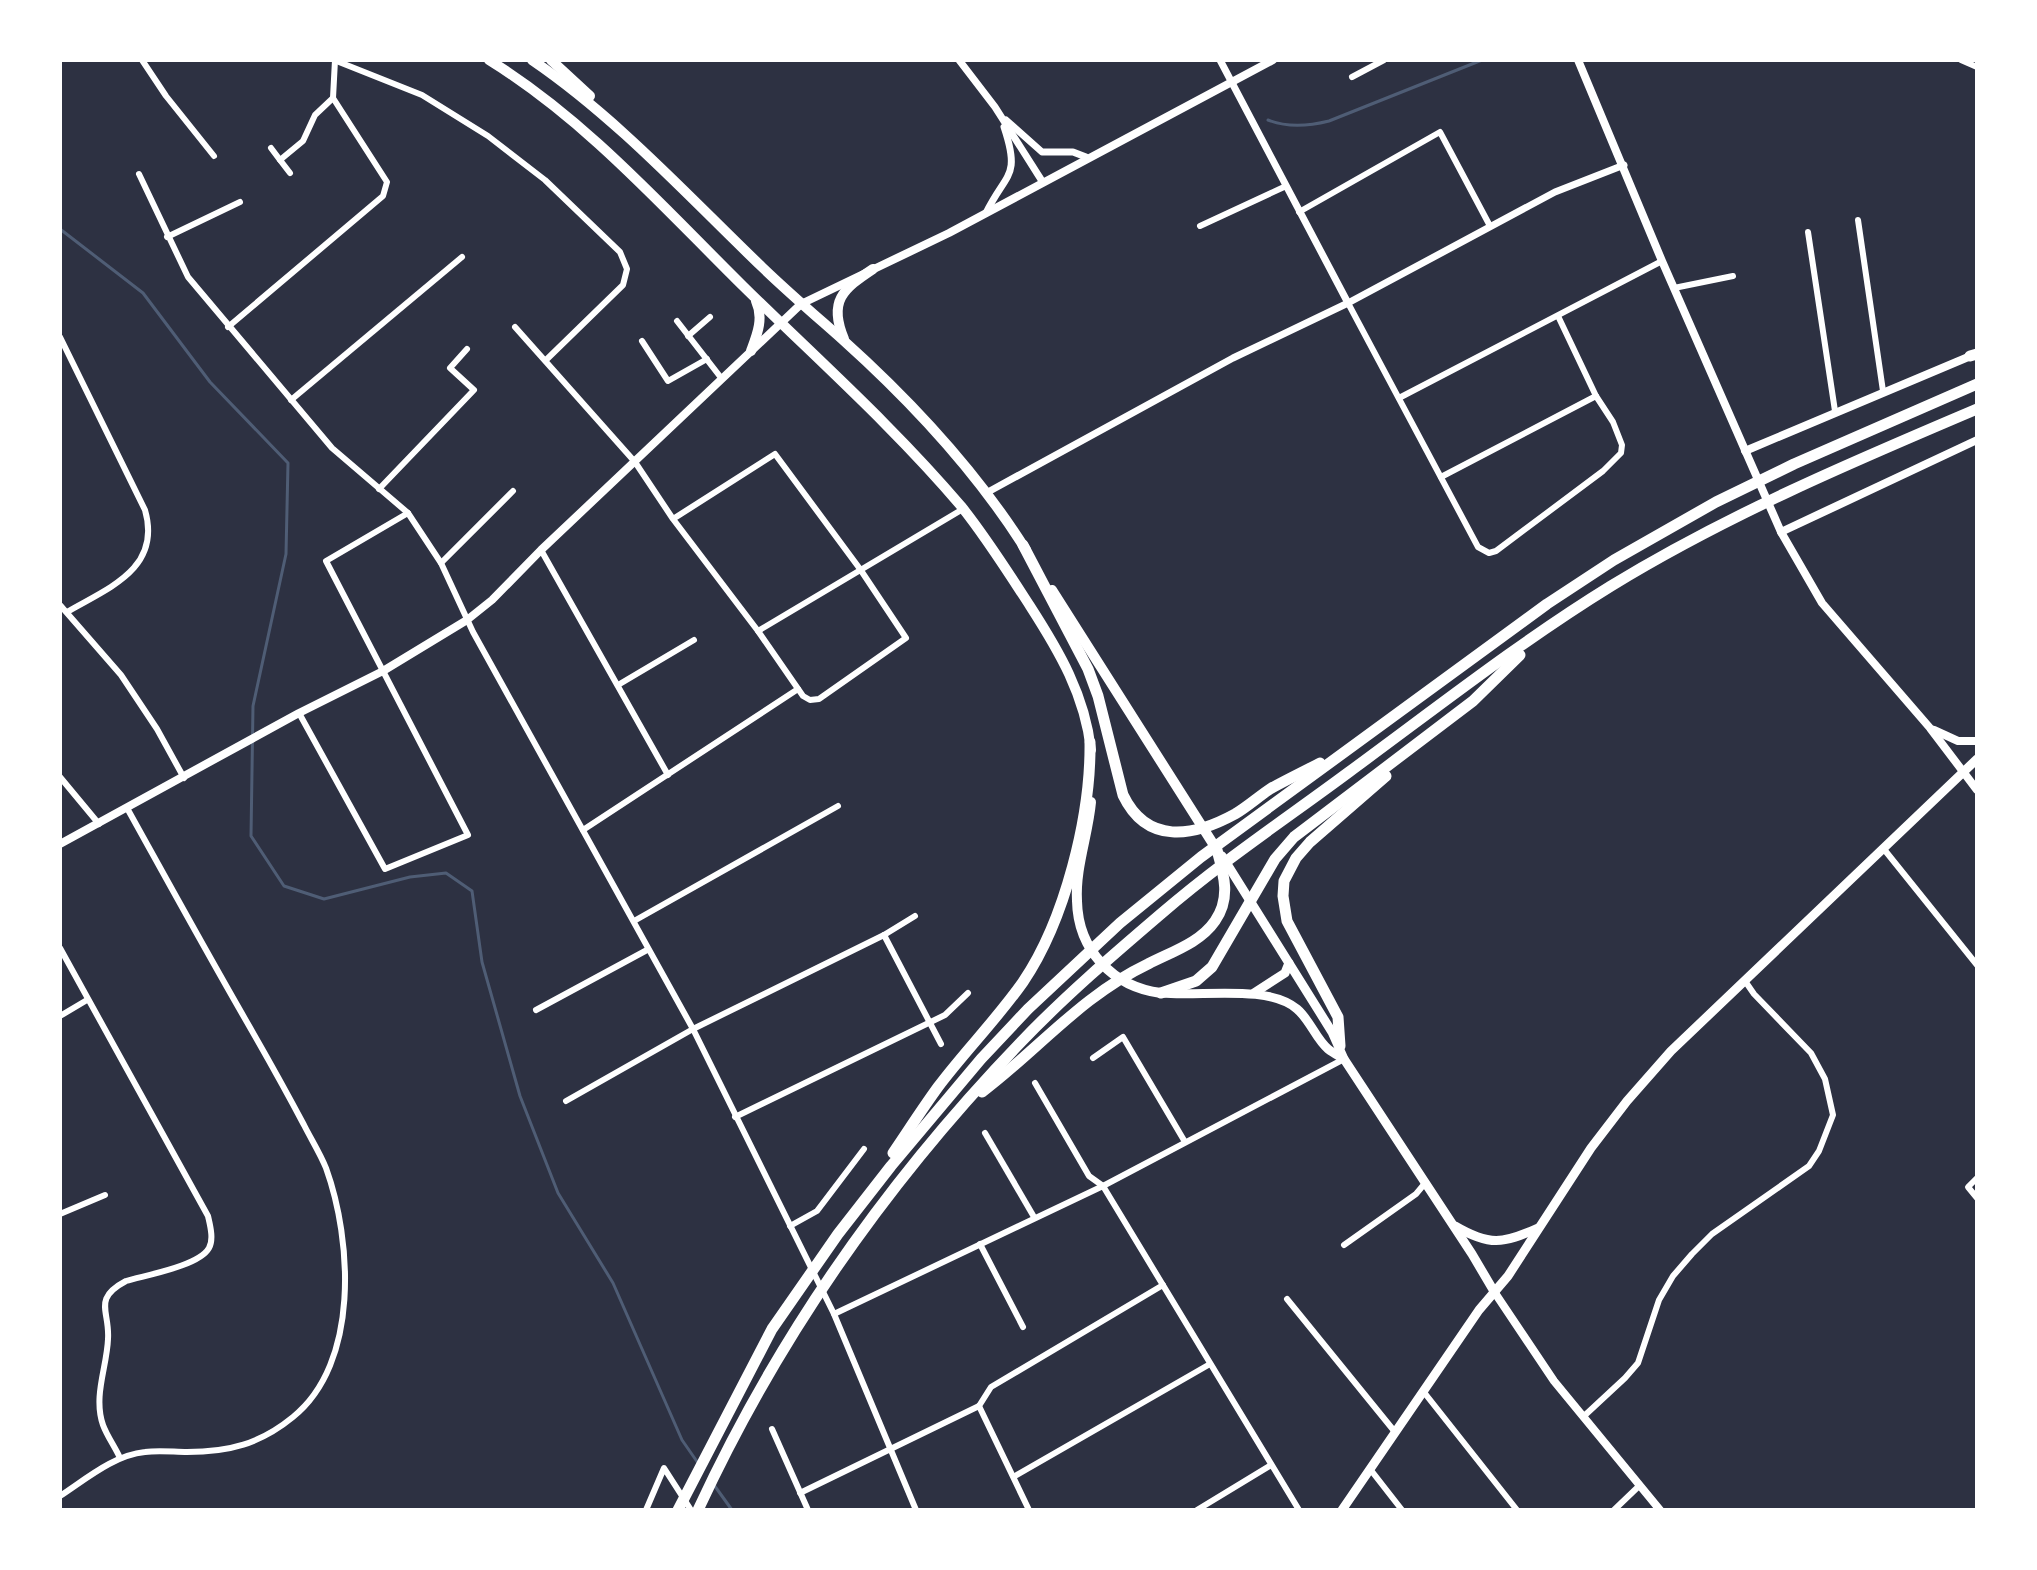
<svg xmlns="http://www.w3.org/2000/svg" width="2037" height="1570" font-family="'Open Sans',sans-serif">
<rect width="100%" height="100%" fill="#2d3142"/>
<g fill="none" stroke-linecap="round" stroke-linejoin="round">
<!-- stream -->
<g stroke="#4f5d75" stroke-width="3">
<path d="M1268,120C1288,128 1309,126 1329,121L1482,60"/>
<path d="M60,229L143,293L210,382L288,463L286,554L253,706L251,836L284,886L324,899L410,877L446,873L472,891L482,962L520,1096L558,1193L613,1283L682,1440L698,1463"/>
<path d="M714,1485L732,1510"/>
</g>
<!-- minor -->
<g stroke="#fff" stroke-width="6">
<path d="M142,60L166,96L214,156"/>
<path d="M334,60L422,95L488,136L545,180L620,252L627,269L623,285L546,360"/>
<path d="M1961,60L1977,67"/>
<path d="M1352,77L1384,60"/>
<path d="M271,148L280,160"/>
<path d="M290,173L280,160L303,141L315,115L333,98"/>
<path d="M139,174L188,277L332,448L408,513L441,563L473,632L693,1029L834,1314L916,1510"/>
<path d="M1299,212L1440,132L1490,226"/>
<path d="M1858,220L1883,391"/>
<path d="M1200,226L1284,187"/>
<path d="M1808,232L1835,411"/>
<path d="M167,237L240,202"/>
<path d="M1674,288L1733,276"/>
<path d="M1348,303L1478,547L1489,553L1496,551L1603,471L1621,453L1622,445L1613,422L1596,396L1558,316"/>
<path d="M677,321L722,379"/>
<path d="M228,327L383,196L387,182L333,98L335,60"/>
<path d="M515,327L635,462L673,519L758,631L803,696L810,700L819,699L906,638L860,569L775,454L673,519"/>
<path d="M688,336L710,317"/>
<path d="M60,337L145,510C162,569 108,588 67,612"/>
<path d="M642,341L668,381L707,359"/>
<path d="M1399,398L1662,261"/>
<path d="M291,400L462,257"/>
<path d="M1441,477L1596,396"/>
<path d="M379,489L474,390L450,368L467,349"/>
<path d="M541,550L668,775"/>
<path d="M441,563L513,491"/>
<path d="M60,605L121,675L157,729L184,778"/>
<path d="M758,631L963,509"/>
<path d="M618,685L694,640"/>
<path d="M299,713L385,869L468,835L326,561L408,513"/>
<path d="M60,777L99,824"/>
<path d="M583,830L798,689"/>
<path d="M1883,848L1977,965"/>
<path d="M634,921L838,806"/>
<path d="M884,935L941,1044"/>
<path d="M60,948L208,1216C210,1225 214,1239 209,1248C199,1266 146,1275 126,1281C92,1299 110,1311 108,1339C107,1367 93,1396 103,1425C107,1436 115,1447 120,1458"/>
<path d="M536,1010L647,950"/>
<path d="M60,1016L87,1000"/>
<path d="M1093,1058L1123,1037L1185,1142"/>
<path d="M1035,1083L1089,1176L1103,1186L1299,1510"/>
<path d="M566,1101L693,1029L884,935L915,916"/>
<path d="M735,1117L945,1015L968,993"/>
<path d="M985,1133L1034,1217"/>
<path d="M1977,1178L1968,1187L1977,1198"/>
<path d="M60,1214L105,1195"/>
<path d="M790,1226L817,1211L864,1149"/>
<path d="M980,1244L1023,1327"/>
<path d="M1344,1245L1416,1194L1426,1182"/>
<path d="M1287,1299L1395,1432"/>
<path d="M834,1314L1103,1186L1344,1059"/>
<path d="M1423,1391L1517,1510"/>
<path d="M979,1406L991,1387L1163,1285"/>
<path d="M979,1406L1029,1510"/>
<path d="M1583,1417L1625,1378L1638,1363L1659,1300L1673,1276L1692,1254L1712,1234L1809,1166L1819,1151L1833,1115L1825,1079L1811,1053L1754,994L1745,981"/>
<path d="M772,1429L808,1510"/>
<path d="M1370,1469L1402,1510"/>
<path d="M1015,1476L1210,1364"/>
<path d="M800,1493L979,1406"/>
<path d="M60,1496C86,1479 114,1455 145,1452C159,1450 174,1452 187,1452C229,1452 260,1444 293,1417C360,1363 352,1240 326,1168C320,1153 311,1139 304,1125C286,1091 267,1057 248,1024C207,953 167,880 127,808"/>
<path d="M646,1510L664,1468L691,1510"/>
<path d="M1197,1510L1271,1465"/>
<path d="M1614,1510L1639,1486"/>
</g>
<!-- tertiary -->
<g stroke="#fff" stroke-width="7">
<path d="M959,60L995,107L1042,181"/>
<path d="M1220,60L1348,303"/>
<path d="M1006,120L1042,152H1073L1086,157"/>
<path d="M986,213C1006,172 1021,178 1004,127"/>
<path d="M988,492L1233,358L1348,303L1555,192L1624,165"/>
</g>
<!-- secondary -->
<g stroke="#fff" stroke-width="8">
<path d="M1578,60L1662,261L1781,532L1822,603L1930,728L1977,790"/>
<path d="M1745,451L1973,355"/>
<path d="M1781,532L1977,440"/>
<path d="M1934,730L1958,741H1977"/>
<path d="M60,844L299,713L383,671L467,620L492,600L541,550L801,304L949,233L1273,60"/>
<path d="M1495,1293L1554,1381L1660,1510"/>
</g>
<!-- primary -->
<g stroke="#fff" stroke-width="9">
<path d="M1222,856L1332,1032L1344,1059L1472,1254L1495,1293"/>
<path d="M1162,993C1200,997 1268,984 1297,1009C1310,1020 1316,1039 1328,1049C1333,1053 1339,1056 1344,1059"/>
<path d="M1254,993L1285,973L1289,963"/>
<path d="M1455,1226C1489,1246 1503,1244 1538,1228"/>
<path d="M1342,1510L1479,1310L1508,1276L1591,1148L1627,1101L1671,1051L1977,759"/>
</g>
<!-- trunk -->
<g stroke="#fff" stroke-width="10">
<path d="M489,60C586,120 663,207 743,286C816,358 894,427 961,506C986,537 1008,572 1030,606C1059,651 1085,695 1091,750"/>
<path d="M532,60C617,118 688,196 762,267C788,292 816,316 843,340C912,402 977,472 1026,550"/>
<path d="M551,60L590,96"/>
<path d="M844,339C828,301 843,289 873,269"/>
<path d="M751,351C757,335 764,318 756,301"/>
<path d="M1052,590L1217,850"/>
<path d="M1091,802C1088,835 1075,868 1077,901C1078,950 1113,987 1161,993"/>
</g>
<!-- motorway -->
<g stroke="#fff" stroke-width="11">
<path d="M1970,356L1977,354"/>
<path d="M1023,545L1088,669L1098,696L1123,795C1147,845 1193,837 1235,814C1247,807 1258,797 1270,789C1286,780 1303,772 1320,763"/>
<path d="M1161,993L1196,981L1212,967L1275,859L1294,837L1473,701L1520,655"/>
<path d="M1340,1046L1338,1017L1287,921L1283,896L1284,881L1296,858L1310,842L1386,776"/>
<path d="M982,1092C1039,1049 1081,996 1148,964C1171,952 1200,943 1215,921C1231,898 1224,875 1217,850"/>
<path d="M893,1153C908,1131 922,1109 938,1087C965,1051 997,1019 1023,982C1065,920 1091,816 1090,742"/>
<path d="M678,1510L772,1329L838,1234L891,1166L981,1059L1028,1009L1120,923L1201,857L1547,604L1614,560L1716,502L1794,464L1977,384"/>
<path d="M698,1510C778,1337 889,1179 1022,1041C1065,996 1114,954 1162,913C1221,862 1287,818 1349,772C1435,709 1520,642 1611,586C1727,515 1852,462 1977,409"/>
</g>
</g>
<!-- border -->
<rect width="2037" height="1570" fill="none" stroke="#ffffff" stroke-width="124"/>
</svg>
